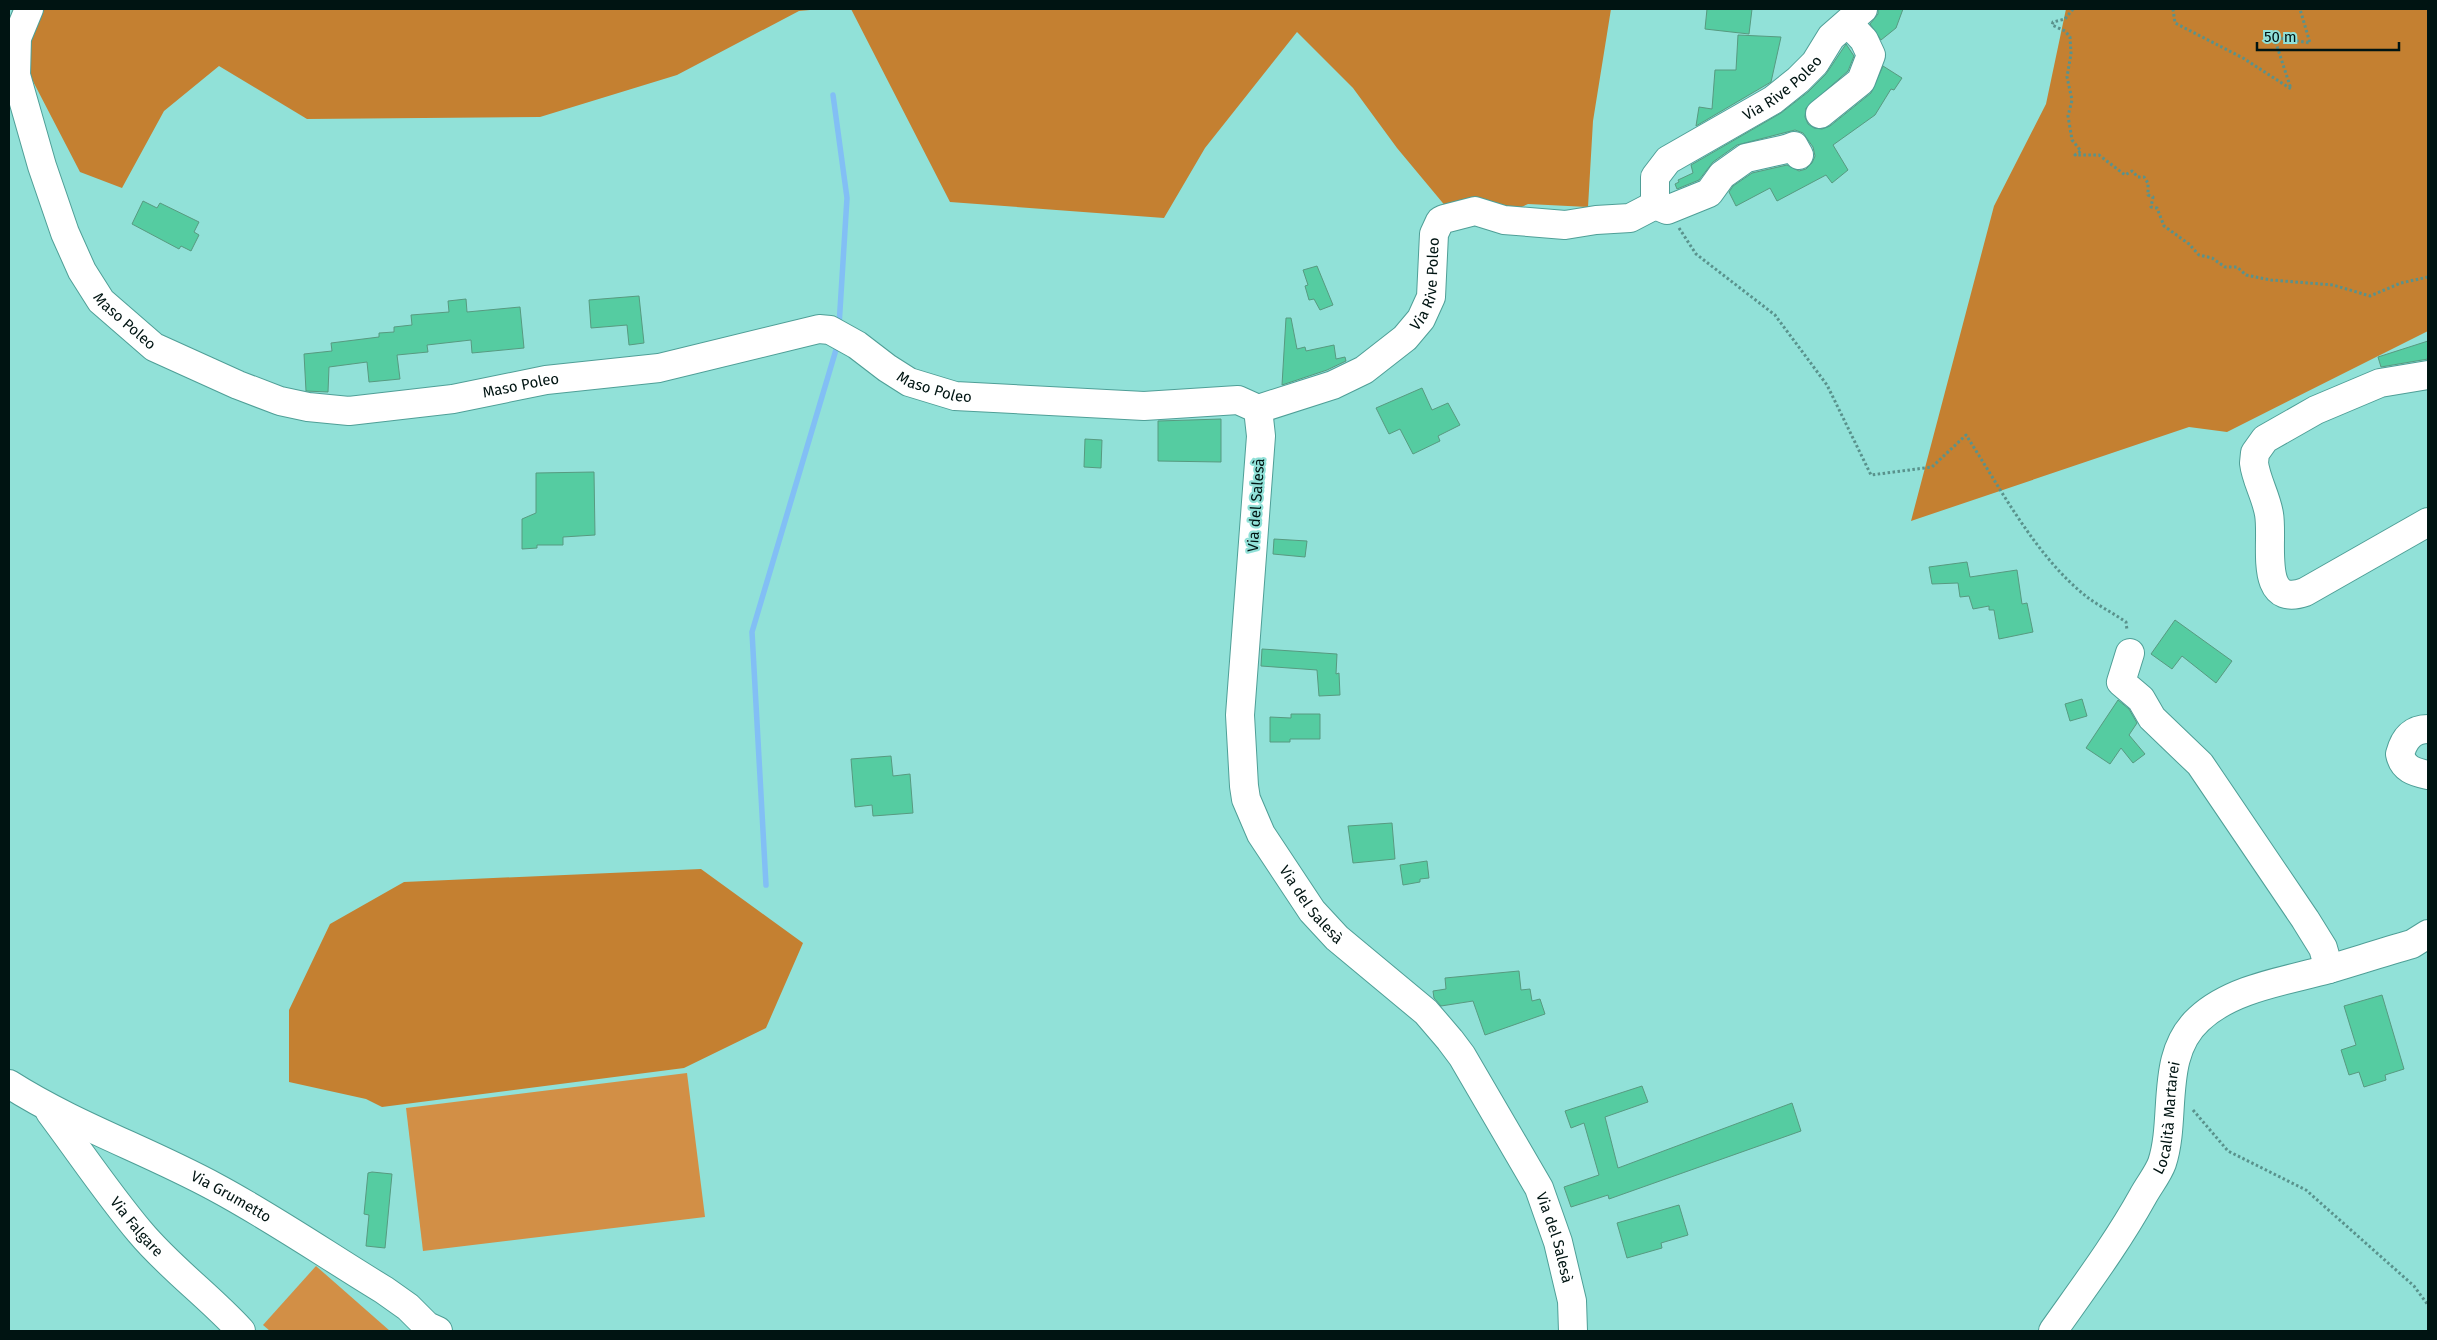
<svg xmlns="http://www.w3.org/2000/svg" width="2437" height="1340" font-family="'Fira Sans',sans-serif">
<rect width="100%" height="100%" fill="#91e1d8"/>
<!-- green -->
<g fill="#d28f46">
<path d="M687,1073L705,1217L423,1251L406,1108Z"/>
<path d="M316,1266L390,1331H270L263,1325Z"/>
</g>
<!-- forest -->
<g fill="#c48031">
<path d="M39,9H821L799,11L677,75L540,117L307,119L219,66L164,111L122,188L80,172L23,62Z"/>
<path d="M851,9H1611L1593,121L1588,207L1528,204L1495,219L1447,208L1397,148L1353,88L1297,32L1205,148L1164,218L950,202Z"/>
<path d="M2066,9H2428V331L2227,432L2189,427L1911,521L1994,206L2046,104Z"/>
<path d="M701,869L803,943L766,1028L684,1068L382,1107L366,1099L289,1082V1010L330,924L404,882Z"/>
</g>
<g fill="none" stroke-linecap="round" stroke-linejoin="round">
<!-- stream -->
<g stroke="#82bff5" stroke-width="5.5">
<path d="M833,95L847,198L839,326"/>
<path d="M766,885L752,632L838,343"/>
</g>
</g>
<!-- building -->
<g fill="#55cca1" stroke="#579a80">
<path d="M1707,9H1752L1749,34L1705,29Z"/>
<path d="M1878,9H1903L1896,28L1881,40L1870,24L1878,14Z"/>
<path d="M1738,35L1781,37L1771,82L1696,126L1699,107L1712,109L1715,70H1736Z"/>
<path d="M1846,44L1854,56L1848,71L1806,108L1805,117L1808,124L1814,128L1822,129L1830,126L1871,93L1883,66L1902,78L1894,90L1891,89L1875,115L1833,145L1848,170L1832,183L1826,175L1777,201L1770,188L1736,206L1729,192L1733,186L1752,173L1787,165L1799,171L1806,169L1812,163L1815,156L1813,147L1803,133L1795,130L1737,145L1713,162L1699,180L1677,189L1675,184L1679,182L1678,180L1693,173L1691,165L1781,113L1808,92L1826,74Z"/>
<path d="M143,201L157,208L160,203L199,222L194,232L199,235L191,251L181,246L179,249L132,224Z"/>
<path d="M1317,266L1333,305L1320,310L1314,299L1309,300L1305,286L1308,285L1303,270Z"/>
<path d="M639,296L644,343L629,345L627,325L591,328L589,300Z"/>
<path d="M466,299L467,312L520,307L524,348L472,353L471,340L427,345L428,352L397,355L400,379L369,382L367,362L329,367L328,392L306,391L304,354L332,351L331,343L379,337V333L394,332V327L412,325L411,315L449,312L448,301Z"/>
<path d="M1286,318H1291L1297,349L1305,347L1306,351L1334,345L1336,359L1345,357L1346,361L1327,370L1282,385Z"/>
<path d="M2428,341V359L2381,367L2378,357Z"/>
<path d="M1422,388L1432,410L1448,403L1460,425L1438,436L1440,441L1413,454L1400,429L1389,434L1376,408Z"/>
<path d="M1221,419V462L1158,461V421Z"/>
<path d="M1085,439L1102,440L1101,468L1084,467Z"/>
<path d="M594,472L595,535L563,537V545H537V548L522,549V519L536,513V473Z"/>
<path d="M1274,539L1307,541L1305,557L1273,554Z"/>
<path d="M1967,562L1970,577L2017,570L2022,604L2027,603L2033,632L1999,639L1994,610H1989V606L1973,609L1969,596L1960,597L1958,583L1932,584L1929,567Z"/>
<path d="M2175,620L2232,661L2216,683L2182,656L2172,669L2151,654Z"/>
<path d="M1262,649L1337,654L1336,674L1339,673L1340,695L1319,696L1317,670L1261,666Z"/>
<path d="M2082,699L2087,716L2070,721L2065,704Z"/>
<path d="M2118,700L2129,709L2137,723L2129,735L2145,754L2133,763L2121,748L2110,764L2086,748Z"/>
<path d="M1291,714H1320V739H1290V742H1270V717L1291,718Z"/>
<path d="M891,756L893,776L910,774L913,813L873,816L872,805L855,807L851,759Z"/>
<path d="M1392,823L1395,859L1353,863L1348,826Z"/>
<path d="M1427,861L1429,878L1420,879V882L1403,885L1400,865Z"/>
<path d="M1519,971L1521,990L1530,989L1532,1001L1540,999L1545,1014L1485,1035L1473,1001L1441,1006L1434,998L1433,991L1446,989L1445,978Z"/>
<path d="M2382,995L2404,1069L2385,1075L2386,1080L2364,1087L2359,1072L2349,1075L2341,1050L2356,1045L2344,1006Z"/>
<path d="M1642,1086L1648,1102L1605,1117L1618,1168L1792,1103L1801,1131L1609,1199L1608,1195L1571,1207L1564,1187L1599,1175L1584,1123L1571,1128L1565,1111Z"/>
<path d="M372,1172L392,1174L385,1248L366,1246L369,1215L364,1214L368,1173Z"/>
<path d="M1679,1205L1688,1235L1661,1243L1662,1248L1627,1258L1617,1223Z"/>
</g>
<g fill="none" stroke-linecap="round" stroke-linejoin="round">
<!-- minor casing -->
<g stroke="#4f9f97" stroke-width="30">
<g id="minor">
<path id="s1" d="M29,9L17,38L16,75L42,166L65,233L82,271L101,301L154,347L238,385L280,401L308,407L349,411L453,399L546,380L659,368L819,329L830,330L857,345L887,368L909,382L955,396L1144,406L1238,400L1258,409"/>
<path d="M1820,114L1861,81L1871,55L1864,40L1848,23"/>
<path id="s2" d="M1655,205V177L1668,160L1773,100L1798,80L1815,63L1831,37L1863,9"/>
<path d="M2428,375L2380,383L2316,410L2265,439L2255,453L2254,463C2256,480 2266,496 2269,514C2274,541 2257,609 2305,592L2428,522"/>
<path id="s3" d="M1258,409L1261,436L1240,715L1244,786L1246,799L1261,834L1312,911L1337,938L1426,1012L1450,1040L1462,1056L1539,1188L1558,1242L1572,1301L1573,1331"/>
<path id="s4" d="M1258,409L1333,385L1364,370L1405,338L1421,319L1431,297L1434,234L1440,221L1444,219L1475,211L1504,220L1565,225L1596,220L1630,218L1655,205L1667,210L1709,193L1722,175L1746,158L1786,149L1794,146L1799,155"/>
<path d="M2130,653L2121,682L2141,699L2152,718L2200,764L2305,919L2323,948L2329,969"/>
<path d="M2428,729C2412,729 2404,739 2400,754C2403,769 2414,772 2428,775"/>
<path id="s5" d="M9,1084C75,1126 147,1150 215,1187C273,1218 328,1256 384,1290L408,1307L427,1326L438,1331"/>
<path id="s6" d="M50,1112C80,1152 108,1194 140,1232C170,1268 209,1296 241,1331"/>
<path id="s7" d="M2053,1331C2084,1287 2117,1243 2143,1196C2149,1185 2158,1174 2162,1163C2177,1117 2159,1055 2199,1019C2232,988 2286,981 2329,969C2356,961 2384,952 2412,944L2428,934"/>
</g>
</g>
<!-- path -->
<g stroke="#59928c" stroke-width="3" stroke-dasharray="2.5 2.5" stroke-linecap="butt">
<path d="M2073,9L2065,19L2053,22L2052,25L2065,31L2070,37L2071,54L2067,77L2072,100L2068,116L2072,140L2081,151L2075,155H2099L2125,175L2132,171L2138,177H2144L2148,183V195L2153,197L2151,207L2157,208L2164,226L2189,244L2199,255L2212,258L2225,267H2237L2246,275L2271,280L2333,285L2370,296L2401,283L2428,277"/>
<path d="M2173,9L2175,23L2243,58L2291,89L2274,37L2310,43L2300,9"/>
<path d="M1679,228L1696,254L1775,315L1827,385L1871,475L1932,467L1966,435C2001,489 2036,557 2087,597C2099,606 2113,613 2126,622L2127,630"/>
<path d="M2193,1110L2228,1151L2306,1190L2414,1286L2428,1305"/>
</g>
<!-- minor -->
<use href="#minor" stroke="#fff" stroke-width="28"/>
</g>
<g text-anchor="middle" dominant-baseline="central" stroke-width="4.5" stroke-linejoin="round" paint-order="stroke">
<!-- street labels -->
<g font-size="15" fill="#001412" stroke="#91e1d8">
<text stroke="none"><textPath href="#s2" startOffset="185">Via Rive Poleo</textPath></text>
<text stroke="none"><textPath href="#s4" startOffset="226">Via Rive Poleo</textPath></text>
<text stroke="none"><textPath href="#s1" startOffset="342">Maso Poleo</textPath></text>
<text stroke="none"><textPath href="#s1" startOffset="1198">Maso Poleo</textPath></text>
<text stroke="none"><textPath href="#s1" startOffset="762">Maso Poleo</textPath></text>
<text transform="translate(1256 505) rotate(-86)">Via del Salesà</text>
<text stroke="none"><textPath href="#s3" startOffset="516">Via del Salesà</textPath></text>
<text stroke="none"><textPath href="#s7" startOffset="246">Località Martarei</textPath></text>
<text stroke="none"><textPath href="#s5" startOffset="249">Via Grumetto</textPath></text>
<text stroke="none"><textPath href="#s6" startOffset="144">Via Falgare</textPath></text>
<text stroke="none"><textPath href="#s3" startOffset="936">Via del Salesà</textPath></text>
</g>
</g>
<!-- border -->
<rect width="2437" height="1340" fill="none" stroke="#001412" stroke-width="20"/>
<!-- scale -->
<path d="M2257 42v8h142v-8" fill="none" stroke="#001412" stroke-width="2.5"/>
<text x="2264" y="42" font-size="15" fill="#001412" stroke="#91e1d8" stroke-width="4" paint-order="stroke">50 m</text>
</svg>
